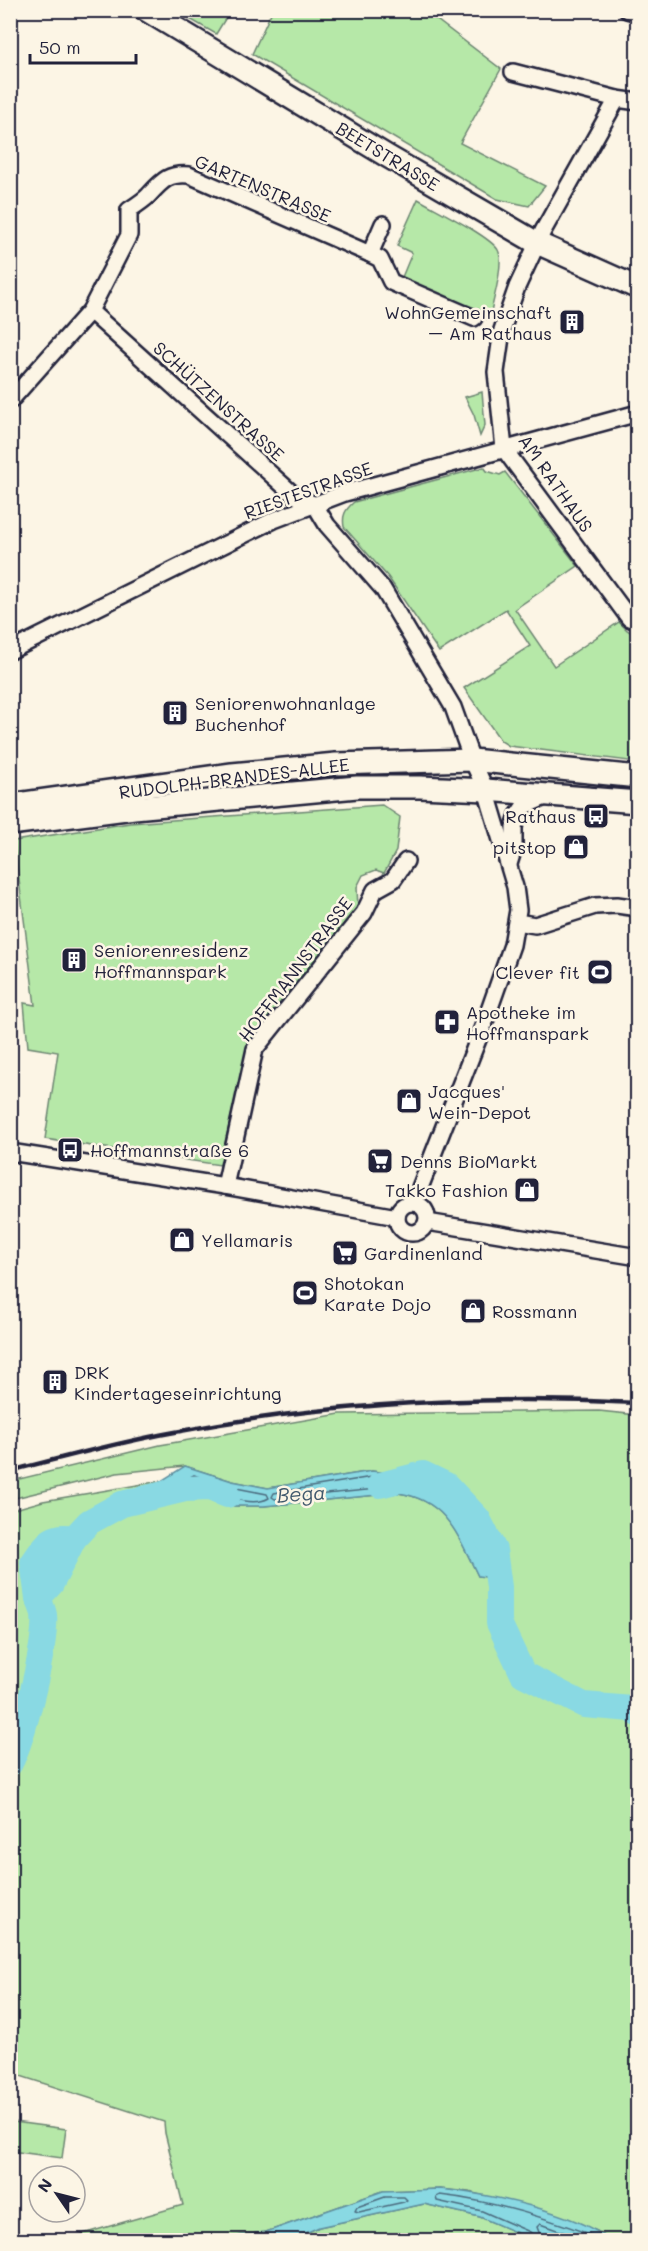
<svg xmlns="http://www.w3.org/2000/svg" width="648" height="2251" font-family="Mali,sans-serif">
<rect width="100%" height="100%" fill="#fcf5e5"/>
<filter id="ink" filterUnits="userSpaceOnUse"><feTurbulence type="fractalNoise" baseFrequency=".0167" numOctaves="2"/><feDisplacementMap in="SourceGraphic" scale="12" xChannelSelector="R" yChannelSelector="G"/><feConvolveMatrix kernelMatrix="1 2 1 2 8 2 1 2 1" color-interpolation-filters="sRGB"/></filter>
<g filter="url(#ink)">
<!-- green -->
<g fill="#b6e8a8" stroke="#6c8572" stroke-width="1.5">
<path d="M176,11H230L216,34Z"/>
<path d="M272,11H425L501,69L460,143L545,186L529,206L497,199L252,54Z"/>
<path d="M418,199C433,208 490,236 498,250C505,263 492,304 489,320L400,282L412,253L397,246Z"/>
<path d="M482,392L485,425L480,436L474,415L465,397Z"/>
<path d="M484,467L487,471L500,475L505,472L578,566L515,609L554,666L619,622L627,630L637,636V762L509,746L501,741L464,688L530,646L506,609L439,652L388,577L344,527C342,515 345,510 354,502Z"/>
<path d="M382,805L400,817L396,851L384,873L376,870L363,875L357,887L358,909L248,1043L220,1165L45,1139L58,1052L28,1047L24,1003L35,1005L14,841L130,823Z"/>
<path d="M599,1411L637,1415V2240H610L597,2231L547,2212L469,2192L440,2189L383,2191L266,2232L228,2237H190L164,2240H62L183,2205L165,2133L164,2122L11,2073V1510L43,1501L161,1481L186,1485L234,1506H264L398,1493C447,1500 458,1535 478,1576L493,1577L471,1520L440,1492L415,1477L372,1471L268,1488L232,1481L185,1466L117,1473L11,1499V1481L160,1445L340,1414Z"/>
<path d="M14,2122L66,2129L62,2158L11,2151Z"/>
<path d="M424,2204L480,2217L534,2240H290L319,2227Z"/>
</g>
<!-- water -->
<g fill="#89d9e3" stroke="#6090a0" stroke-width="1.5">
<path d="M185,1466L232,1481L268,1488L372,1471L415,1477L440,1492L471,1520L493,1578L478,1576C458,1536 447,1500 398,1493L264,1506H234L186,1485L161,1481Z"/>
<path d="M440,2189C489,2194 572,2211 610,2240H534L480,2217L424,2204L319,2227L290,2240H164L190,2237H228L266,2232L383,2191Z"/>
</g>
<g fill="none" stroke-linecap="round" stroke-linejoin="round">
<!-- shore -->
<g stroke="#4b6b7e" stroke-width="1.5">
<path d="M194,1475L231,1487L267,1494L269,1498C248,1510 211,1490 191,1481L190,1477Z"/>
<path d="M372,1477L398,1481L400,1484L397,1487L275,1499L272,1497L274,1493Z"/>
<path d="M385,2197H404L407,2200L404,2202L359,2212L355,2211L357,2207Z"/>
<path d="M534,2240L533,2235L530,2232L482,2211L437,2201L436,2197L440,2195C493,2201 544,2217 594,2236L600,2240"/>
<path d="M542,2240L537,2227L540,2224L585,2240"/>
</g>
<!-- river -->
<g stroke="#89d9e3" stroke-width="26">
<path d="M380,1485L423,1474L446,1485L478,1519L494,1550L499,1587V1623L523,1674L584,1705L632,1709L638,1714"/>
<path d="M38,1598L33,1563C45,1546 50,1533 74,1538"/>
<path d="M10,1763C23,1740 47,1641 44,1615C43,1609 40,1603 38,1598L51,1584L74,1538L89,1522L122,1504L185,1489L209,1488L227,1495"/>
</g>
<!-- street casing -->
<g stroke="#22223b" stroke-width="20">
<g id="street">
<path d="M627,10L638,13"/>
<path d="M513,72L617,99L638,102"/>
<path d="M617,99L543,231L517,287L502,330L496,372L504,449L629,618L638,622"/>
<path d="M370,254L380,259L391,282L474,318"/>
<path d="M90,311L294,495L315,505L327,525L383,589L453,707L472,760L486,790L515,887L518,910L512,945L486,1019L414,1203"/>
<path d="M10,401L90,311L129,235V210C135,206 143,201 148,196C162,181 168,173 189,175L370,254L383,224"/>
<path d="M10,651L274,520L345,493L638,413"/>
<path d="M509,864L514,848V827L518,815L524,806L545,797"/>
<path d="M517,922L535,925L595,906L617,905L638,908"/>
<path d="M10,1152L225,1186L397,1217"/>
<path d="M225,1186L255,1049L364,913L375,890L393,880L406,861"/>
<circle cx="412" cy="1218" r="15"/>
<path d="M427,1222L638,1257"/>
</g>
</g>
<!-- secondary casing -->
<g stroke="#22223b" stroke-width="26">
<g id="secondary">
<path d="M146,10L387,156L537,243L638,288"/>
<path d="M10,805L232,774L336,764L472,760L638,777"/>
<path d="M10,824L134,808L357,787H420L486,790L638,802"/>
</g>
</g>
<!-- street -->
<use href="#street" stroke="#fcf5e5" stroke-width="15"/>
<!-- secondary -->
<use href="#secondary" stroke="#fcf5e5" stroke-width="21"/>
<!-- rail -->
<path stroke="#22223b" stroke-width="4.5" d="M10,1471C65,1457 119,1442 175,1432C327,1403 483,1395 638,1403"/>
</g>
</g>
<!-- icons -->
<defs>
<g id="building-square" transform="scale(1.35)"><rect x="-9" y="-9" width="18" height="18" rx="4" fill="#22223b" stroke="#fcf5e5"/><path d="M-4-6H4V6H1V3H-1V6H-4ZM-2.5-4.3h1.7v1.8h-1.7ZM.8-4.3h1.7v1.8H.8ZM-2.5-1h1.7V.8h-1.7ZM.8-1h1.7V.8H.8Z" fill="#fff"/></g>
<g id="bus-square" transform="scale(1.35)"><rect x="-9" y="-9" width="18" height="18" rx="4" fill="#22223b" stroke="#fcf5e5"/><path d="M-5-6H5V4H4V6H2V4H-2V6H-4V4H-5ZM-3.5-4V0h7V-4ZM-3.5 1.2v1.5H-2V1.2ZM2 1.2v1.5H3.5V1.2Z" fill="#fff"/></g>
<g id="shop-square" transform="scale(1.35)"><rect x="-9" y="-9" width="18" height="18" rx="4" fill="#22223b" stroke="#fcf5e5"/><path d="M-5-2.5h2.3a2.7 3.5 0 0 1 5.4 0H5L5.5 6h-11ZM-1.5-2.5h3a1.5 2.3 0 0 0-3 0Z" fill="#fff"/></g>
<g id="stadium-square" transform="scale(1.35)"><rect x="-9" y="-9" width="18" height="18" rx="4" fill="#22223b" stroke="#fcf5e5"/><path d="M0-5a6.5 5 0 1 0 0 10a6.5 5 0 1 0 0-10ZM-3.5-1.8h7v3.6h-7Z" fill="#fff"/></g>
<g id="pharmacy-square" transform="scale(1.35)"><rect x="-9" y="-9" width="18" height="18" rx="4" fill="#22223b" stroke="#fcf5e5"/><path d="M-2-6h4v4h4v4h-4v4h-4v-4h-4v-4h4Z" fill="#fff"/></g>
<g id="supermarket-square" transform="scale(1.35)"><rect x="-9" y="-9" width="18" height="18" rx="4" fill="#22223b" stroke="#fcf5e5"/><path d="M-6-5.5h2.5l.6 2H6L4.5 2H-2.5L-4.4-4H-6ZM-1.5 3.2a1.3 1.3 0 1 0 .1 0ZM3 3.2a1.3 1.3 0 1 0 .1 0Z" fill="#fff"/></g>
</defs>
<g fill-rule="evenodd">
<use href="#building-square" x="572" y="322"/>
<use href="#building-square" x="175" y="713"/>
<use href="#bus-square" x="596" y="816"/>
<use href="#shop-square" x="576" y="847"/>
<use href="#building-square" x="74" y="960"/>
<use href="#stadium-square" x="600" y="972"/>
<use href="#pharmacy-square" x="447" y="1022"/>
<use href="#shop-square" x="409" y="1101"/>
<use href="#bus-square" x="70" y="1150"/>
<use href="#supermarket-square" x="380" y="1161"/>
<use href="#shop-square" x="527" y="1190"/>
<use href="#shop-square" x="182" y="1240"/>
<use href="#supermarket-square" x="345" y="1253"/>
<use href="#stadium-square" x="305" y="1293"/>
<use href="#shop-square" x="473" y="1311"/>
<use href="#building-square" x="55" y="1382"/>
</g>
<g text-anchor="middle" dominant-baseline="central" stroke-width="5" stroke-linejoin="round" paint-order="stroke">
<!-- street labels -->
<g font-size="18" fill="#22223b" stroke="#fcf5e5">
<text transform="translate(388 156) rotate(31)">BEETSTRASSE</text>
<text transform="translate(263 188) rotate(23)">GARTENSTRASSE</text>
<text transform="translate(219 401) rotate(42)">SCHÜTZENSTRASSE</text>
<text transform="translate(556 483) rotate(55)">AM RATHAUS</text>
<text transform="translate(308 490) rotate(-20)">RIESTESTRASSE</text>
<text transform="translate(234 778) rotate(-7)">RUDOLPH-BRANDES-ALLEE</text>
<text transform="translate(295 969) rotate(-53)">HOFFMANNSTRASSE</text>
</g>
<!-- poi labels -->
<g font-size="18" fill="#22223b" stroke="#fcf5e5" text-anchor="start">
<text x="552" y="312" text-anchor="end">WohnGemeinschaft<tspan x="552" dy="21">– Am Rathaus</tspan></text>
<text x="195" y="703">Seniorenwohnanlage<tspan x="195" dy="21">Buchenhof</tspan></text>
<text x="576" y="816" text-anchor="end">Rathaus</text>
<text x="556" y="847" text-anchor="end">pitstop</text>
<text x="94" y="950">Seniorenresidenz<tspan x="94" dy="21">Hoffmannspark</tspan></text>
<text x="580" y="972" text-anchor="end">Clever fit</text>
<text x="466" y="1012">Apotheke im<tspan x="466" dy="21">Hoffmanspark</tspan></text>
<text x="428" y="1091">Jacques'<tspan x="428" dy="21">Wein-Depot</tspan></text>
<text x="90" y="1150">Hoffmannstraße 6</text>
<text x="400" y="1161">Denns BioMarkt</text>
<text x="508" y="1190" text-anchor="end">Takko Fashion</text>
<text x="201" y="1240">Yellamaris</text>
<text x="364" y="1253">Gardinenland</text>
<text x="324" y="1283">Shotokan<tspan x="324" dy="21">Karate Dojo</tspan></text>
<text x="492" y="1311">Rossmann</text>
<text x="74" y="1372">DRK<tspan x="74" dy="21">Kindertageseinrichtung</tspan></text>
</g>
<!-- water labels -->
<g font-size="20" font-style="italic" fill="#41596d" stroke="#fcf5e5">
<text transform="translate(301 1493) rotate(-4)">Bega</text>
</g>
</g>
<!-- margin -->
<rect width="648" height="2251" fill="none" stroke="#fcf5e5" stroke-width="36"/>
<rect x="18" y="18" width="612" height="2215" fill="none" stroke="#22223b" stroke-width="2" filter="url(#ink)"/>
<!-- north arrow -->
<g transform="translate(57 2194) rotate(305)"><circle r="28" fill="#fcf5e5" stroke="#a5a1a1" stroke-width="1.5"/>
<path d="M0-4.5L10 22L0 15L-10 22Z" fill="#22223b"/>
<text y="-9" font-size="16" font-weight="bold" text-anchor="middle" fill="#22223b">N</text>
</g>
<!-- scale -->
<path d="M30 54v9h106v-9" fill="none" stroke="#22223b" stroke-width="3"/>
<text x="39" y="54" font-size="18" fill="#22223b" stroke="#fcf5e5" stroke-width="4.5" paint-order="stroke">50 m</text>
</svg>
